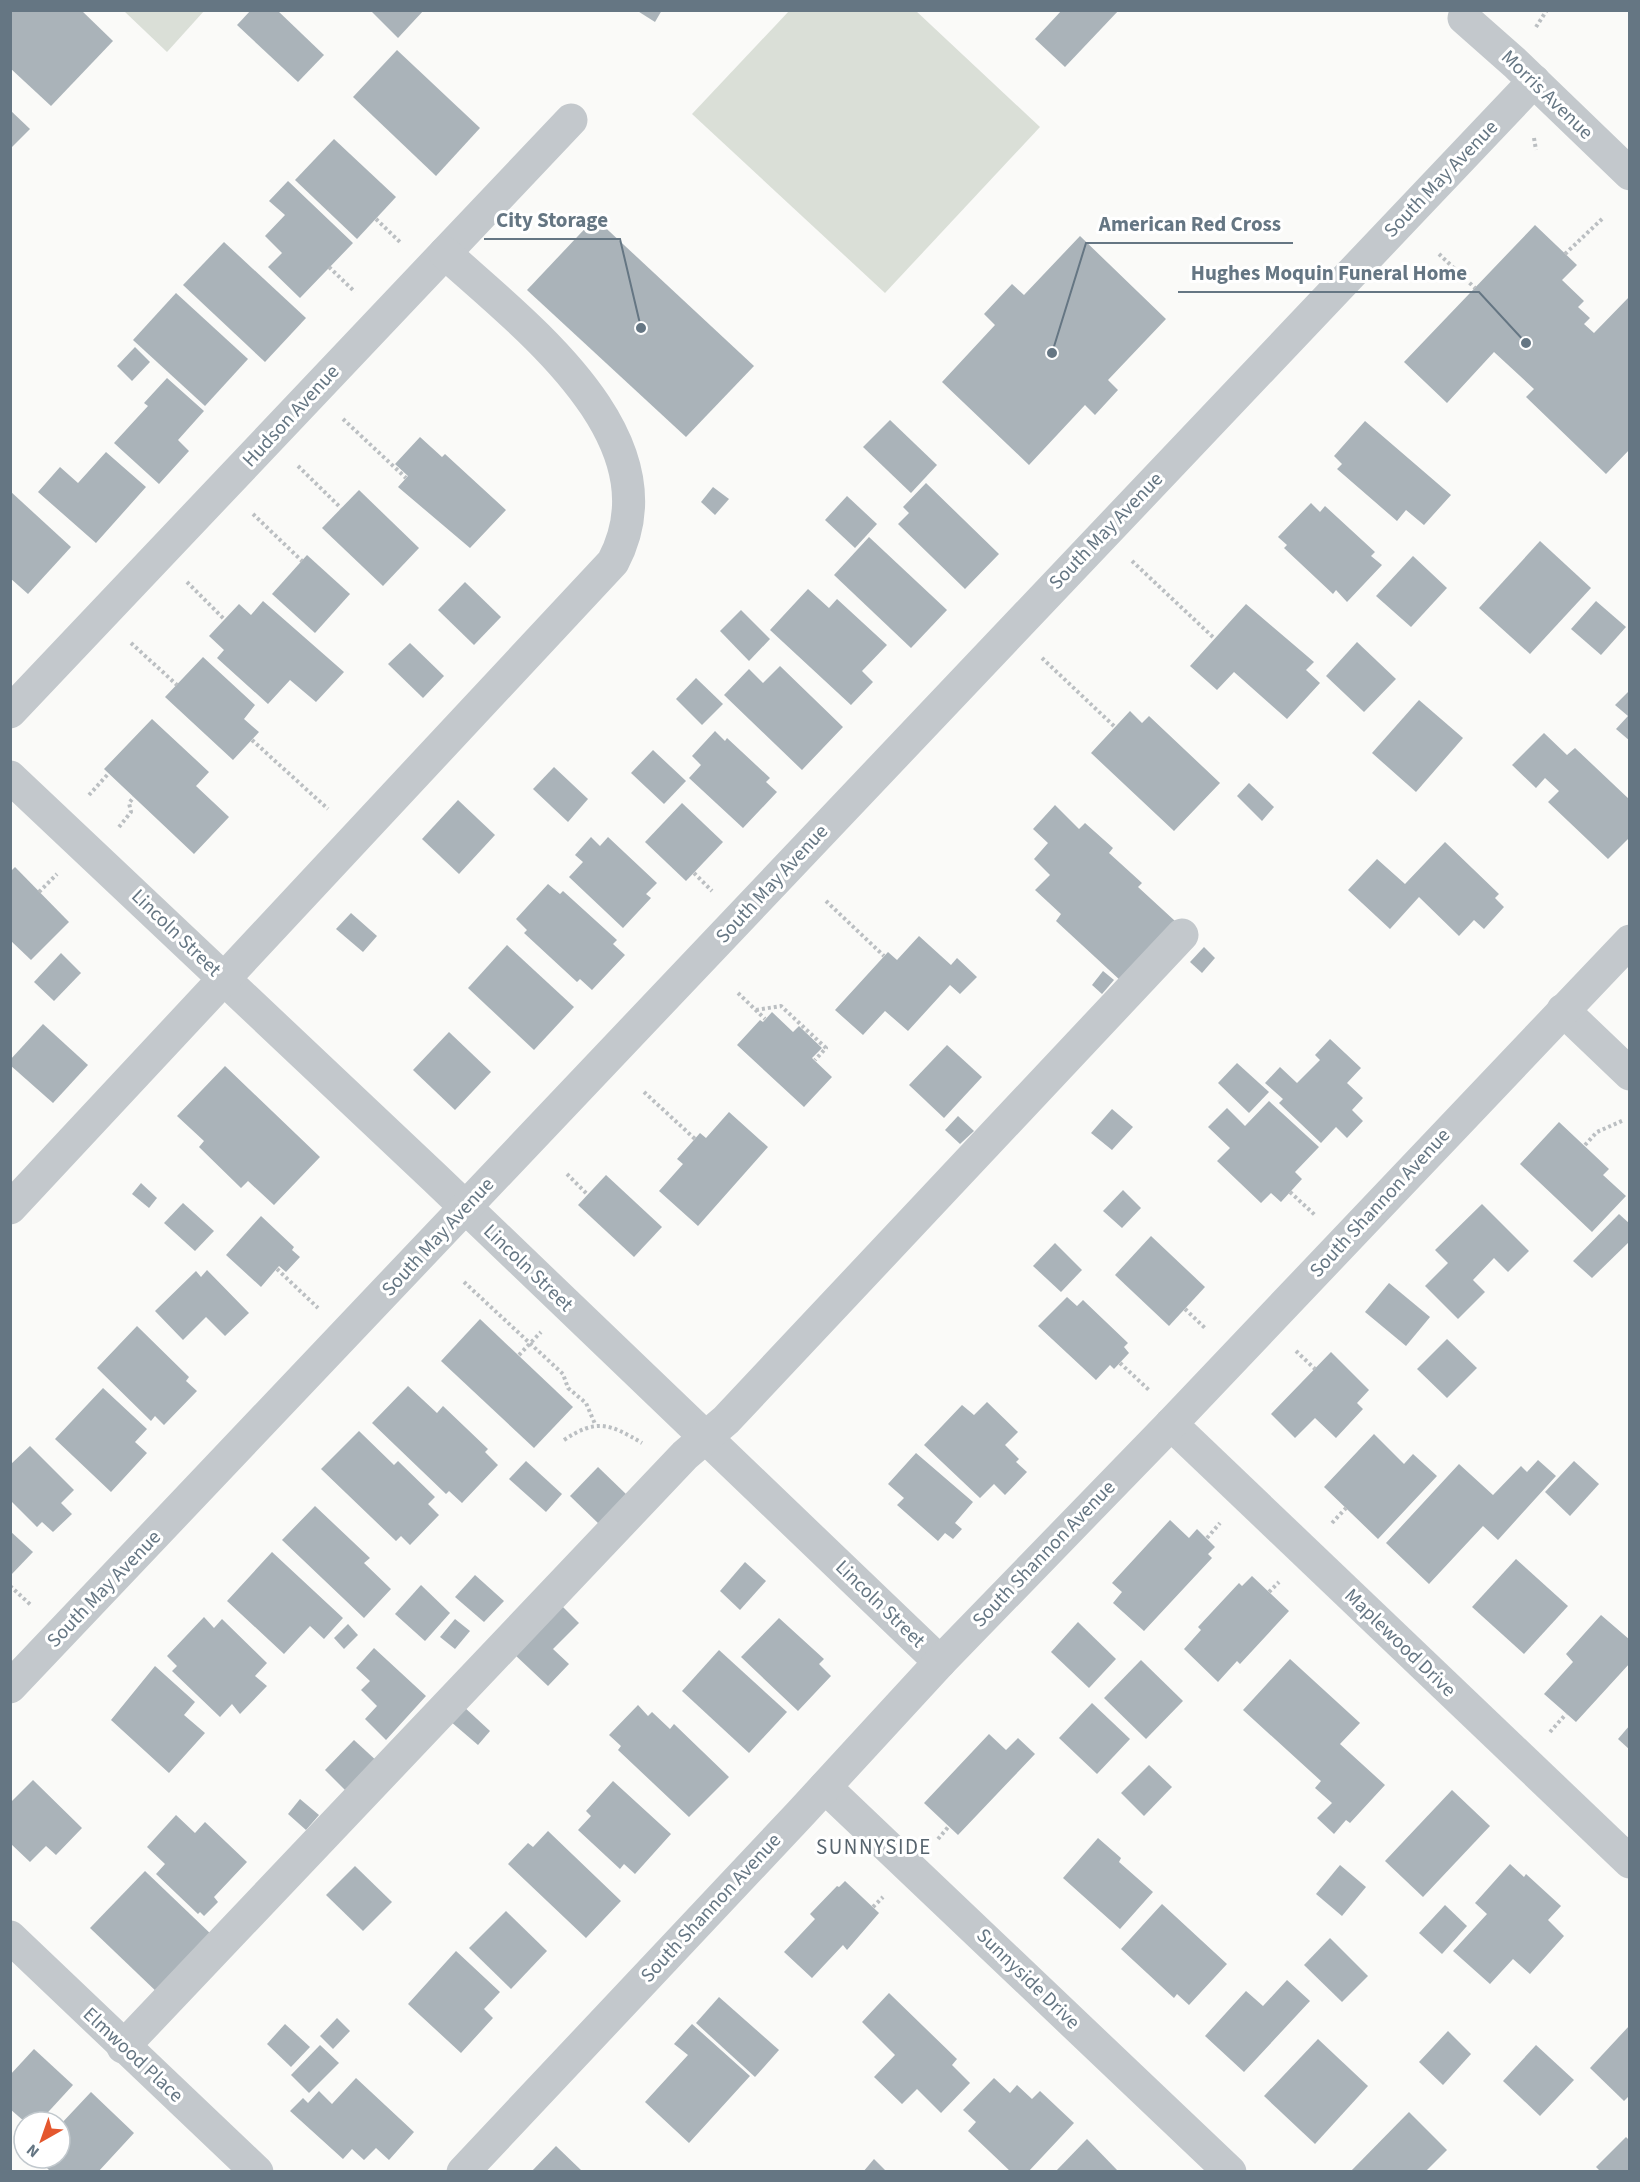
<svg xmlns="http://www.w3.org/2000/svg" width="1640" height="2182" font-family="'Source Sans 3',sans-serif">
<rect width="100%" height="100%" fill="#fafaf8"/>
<!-- green -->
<g fill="#dadfd7">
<path d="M915,10L1040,127L885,293L692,114L789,11Z"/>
<path d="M124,11H204L167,52Z"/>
</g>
<!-- building -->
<g fill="#aab3b9">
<path d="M10,10H81L113,41L51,106L10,68Z"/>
<path d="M251,10H277L324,55L298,82L237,25Z"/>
<path d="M370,10H424L398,38Z"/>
<path d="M636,10H662L655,22Z"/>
<path d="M1062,10H1119L1065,67L1035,39Z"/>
<path d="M397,50L480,128L436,176L353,97Z"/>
<path d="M10,110L30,129L10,149Z"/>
<path d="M334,139L396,197L357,239L295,180Z"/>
<path d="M288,181L353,243L300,298L268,267L282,253L265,236L285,215L269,201Z"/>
<path d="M595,218L754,366L686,437L527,290Z"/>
<path d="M1535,225L1577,265L1562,280L1584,301L1578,307L1590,318L1584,324L1594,333L1630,296V449L1606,474L1526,397L1534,389L1494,352L1447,403L1404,362Z"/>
<path d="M1080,236L1166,319L1108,380L1118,390L1095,415L1085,405L1029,465L942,382L995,325L984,314L1012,284L1024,295Z"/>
<path d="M224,242L306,318L265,362L183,285Z"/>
<path d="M176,293L248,359L205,406L133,340Z"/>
<path d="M135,347L150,362L132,381L117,366Z"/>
<path d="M167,378L204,411L178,440L189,451L159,484L114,443L148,406L144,403Z"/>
<path d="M890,420L937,465L911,493L863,447Z"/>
<path d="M1365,421L1451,495L1424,525L1406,510L1397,521L1337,469L1342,464L1334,456Z"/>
<path d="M420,437L442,457L445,454L506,510L470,548L398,487L408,476L395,464Z"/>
<path d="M106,452L146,487L96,543L38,492L60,467L78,483Z"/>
<path d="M926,483L999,554L965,589L898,524L909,513L903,507Z"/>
<path d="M713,487L729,499L715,515L701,502Z"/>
<path d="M359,490L419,548L383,586L322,528Z"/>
<path d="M10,491L71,547L28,594L10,578Z"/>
<path d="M847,496L877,524L855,548L825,520Z"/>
<path d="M1311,503L1320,512L1325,506L1375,552L1371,556L1382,565L1347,602L1336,590L1333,594L1284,548L1287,545L1278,537Z"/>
<path d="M869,537L947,610L911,648L834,575Z"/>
<path d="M1540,541L1591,588L1530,654L1479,608Z"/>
<path d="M307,555L350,594L315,633L272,594Z"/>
<path d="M1413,556L1447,588L1411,627L1376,596Z"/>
<path d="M465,582L501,617L474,645L438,610Z"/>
<path d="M808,589L829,608L837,599L887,645L862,671L873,682L851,705L770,630Z"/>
<path d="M263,601L344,672L316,702L290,680L268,704L217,658L224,650L209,636L239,604L251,615Z"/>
<path d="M1596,601L1626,627L1601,655L1571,629Z"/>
<path d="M1246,604L1314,662L1306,670L1320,683L1287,719L1234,672L1217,690L1190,666Z"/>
<path d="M741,610L770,639L749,661L720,631Z"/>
<path d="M1357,642L1396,679L1364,712L1326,676Z"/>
<path d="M410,643L444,676L423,698L388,664Z"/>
<path d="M203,657L255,705L244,719L259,732L233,760L165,697Z"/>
<path d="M780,666L843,727L802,770L724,695L749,669L763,683Z"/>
<path d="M696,678L723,704L702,725L676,699Z"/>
<path d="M1630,690V741L1616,729L1628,716L1615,705Z"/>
<path d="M1419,700L1463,738L1416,792L1372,753Z"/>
<path d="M1130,711L1142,723L1149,716L1220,783L1174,831L1091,753Z"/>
<path d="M152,719L209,772L196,786L229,817L194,854L104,769Z"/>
<path d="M715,731L725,741L727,738L770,778L766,782L777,792L743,828L689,778L701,765L692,756Z"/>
<path d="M1544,733L1567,755L1575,748L1630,800V837L1608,859L1548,802L1559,791L1545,778L1536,788L1512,765Z"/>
<path d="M653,750L686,781L664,804L631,773Z"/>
<path d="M554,767L588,799L568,822L533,789Z"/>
<path d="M1249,783L1274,807L1262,821L1237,796Z"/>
<path d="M458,800L495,835L459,874L422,839Z"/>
<path d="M682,803L723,842L686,881L645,842Z"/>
<path d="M1055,805L1079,829L1085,823L1113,848L1109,853L1142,883L1138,887L1175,921L1121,981L1056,921L1061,914L1035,890L1050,875L1034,859L1048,843L1033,829Z"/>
<path d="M591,837L600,846L608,837L657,883L646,894L651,898L623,928L569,877L583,862L575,855Z"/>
<path d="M1445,842L1499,894L1495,898L1504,907L1484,929L1474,920L1459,936L1419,897L1390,929L1348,890L1377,859L1405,884Z"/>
<path d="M15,867L69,922L31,960L10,940V872Z"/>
<path d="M548,884L560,894L563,891L617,940L613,944L625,955L592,990L580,979L577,982L524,933L527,930L516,919Z"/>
<path d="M351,913L377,936L363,952L336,929Z"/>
<path d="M919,936L951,965L957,958L977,977L960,994L950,985L908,1031L885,1011L863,1035L835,1010L888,952L897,960Z"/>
<path d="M507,945L574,1007L534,1050L468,988Z"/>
<path d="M1204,947L1215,958L1202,973L1190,962Z"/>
<path d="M61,953L81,973L54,1001L34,982Z"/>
<path d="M1103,971L1114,980L1102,994L1092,985Z"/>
<path d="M772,1012L793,1032L799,1026L822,1048L812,1058L832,1077L804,1107L737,1045L760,1020L763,1022Z"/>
<path d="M43,1024L88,1065L53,1103L10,1065V1060Z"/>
<path d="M449,1032L491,1072L455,1110L413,1070Z"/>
<path d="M1330,1039L1361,1068L1347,1083L1363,1098L1352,1110L1363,1121L1347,1138L1336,1127L1321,1143L1279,1103L1283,1099L1265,1083L1280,1067L1297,1083L1320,1060L1315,1055Z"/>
<path d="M947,1045L982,1077L944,1118L909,1085Z"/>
<path d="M1237,1063L1269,1092L1249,1113L1218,1083Z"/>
<path d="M225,1066L320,1157L274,1205L248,1181L241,1188L199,1147L204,1141L177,1116Z"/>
<path d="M1269,1101L1319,1147L1295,1172L1302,1179L1281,1202L1271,1193L1261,1203L1217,1161L1230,1148L1208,1127L1227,1108L1245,1126Z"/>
<path d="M1112,1109L1133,1127L1112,1150L1091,1133Z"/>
<path d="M729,1112L768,1147L698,1226L659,1191L683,1164L677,1159L700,1133L706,1138Z"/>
<path d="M958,1116L974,1131L960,1144L945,1130Z"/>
<path d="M1559,1122L1609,1169L1603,1175L1626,1196L1592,1232L1520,1164Z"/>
<path d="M606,1175L662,1227L634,1257L578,1205Z"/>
<path d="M141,1183L157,1198L149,1208L132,1194Z"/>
<path d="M1123,1190L1141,1208L1122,1228L1103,1211Z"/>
<path d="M183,1203L214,1231L195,1251L164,1223Z"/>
<path d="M1482,1204L1529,1251L1508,1272L1494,1258L1473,1280L1485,1292L1458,1319L1425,1286L1448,1263L1435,1250Z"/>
<path d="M1619,1214L1630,1224V1241L1592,1278L1573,1261Z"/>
<path d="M261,1216L294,1247L292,1250L300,1257L286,1272L279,1266L261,1287L226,1255Z"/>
<path d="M1151,1236L1205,1287L1169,1326L1115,1275Z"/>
<path d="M1055,1243L1082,1270L1061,1292L1033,1266Z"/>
<path d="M207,1270L249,1313L225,1336L206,1317L183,1340L155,1311L196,1271L201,1277Z"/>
<path d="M1389,1283L1430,1317L1406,1346L1365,1312Z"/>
<path d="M1067,1297L1077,1306L1083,1300L1128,1343L1124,1347L1129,1353L1114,1369L1110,1365L1096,1380L1038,1326Z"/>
<path d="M480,1319L573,1407L534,1448L441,1361Z"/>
<path d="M137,1326L189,1377L186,1381L197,1391L164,1425L155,1416L151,1421L97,1368Z"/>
<path d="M1447,1339L1477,1368L1447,1398L1417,1369Z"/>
<path d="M1331,1352L1369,1390L1357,1403L1363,1409L1336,1438L1315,1418L1295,1438L1271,1414Z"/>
<path d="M408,1386L437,1413L443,1406L488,1449L485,1452L498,1465L462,1503L449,1491L446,1494L372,1423Z"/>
<path d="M103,1388L147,1429L135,1442L147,1453L111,1492L55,1439Z"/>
<path d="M987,1402L1018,1432L1005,1445L1019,1459L1016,1462L1027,1472L1005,1495L994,1484L980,1498L924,1445L962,1405L974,1415Z"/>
<path d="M359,1431L394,1465L398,1461L435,1497L428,1504L439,1515L410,1545L401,1536L396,1541L321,1469Z"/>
<path d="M1374,1434L1404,1464L1413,1454L1437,1476L1378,1539L1324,1487Z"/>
<path d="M30,1446L74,1490L61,1503L72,1514L53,1532L42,1522L37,1527L10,1500V1465Z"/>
<path d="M916,1453L973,1502L955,1523L962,1529L953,1539L945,1533L938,1541L897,1505L904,1498L888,1484Z"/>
<path d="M1538,1460L1556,1476L1498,1540L1483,1526L1429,1584L1386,1543L1459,1464L1493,1495L1521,1466L1527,1472Z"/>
<path d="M526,1461L562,1494L546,1512L509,1479Z"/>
<path d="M1574,1461L1599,1484L1570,1516L1545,1492Z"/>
<path d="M598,1467L627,1495L599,1524L570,1496Z"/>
<path d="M315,1506L370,1558L364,1563L391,1589L364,1618L282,1540Z"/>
<path d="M1170,1520L1189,1538L1197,1529L1215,1547L1208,1554L1212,1558L1144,1631L1113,1603L1122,1592L1112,1583Z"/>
<path d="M10,1531L33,1552L10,1576Z"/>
<path d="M272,1552L343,1618L324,1639L310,1626L284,1654L227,1601Z"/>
<path d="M1516,1559L1568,1606L1524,1654L1472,1607Z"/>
<path d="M745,1562L766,1581L740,1610L720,1591Z"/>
<path d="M475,1575L504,1601L484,1622L455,1597Z"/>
<path d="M1252,1576L1289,1611L1240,1664L1237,1661L1218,1682L1184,1649L1201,1630L1198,1627L1239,1583L1242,1586Z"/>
<path d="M421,1585L450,1613L425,1641L395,1614Z"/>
<path d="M559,1603L579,1623L553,1649L569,1664L548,1686L514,1654Z"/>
<path d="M1601,1615L1630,1640V1663L1576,1722L1544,1694L1573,1662L1566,1654Z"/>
<path d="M204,1617L214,1628L222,1619L267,1663L255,1676L267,1686L240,1714L232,1704L220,1717L172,1671L177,1666L167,1656Z"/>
<path d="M779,1618L824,1659L819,1664L831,1676L798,1711L741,1657Z"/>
<path d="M455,1619L470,1631L455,1649L440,1637Z"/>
<path d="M1078,1622L1116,1659L1089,1688L1051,1652Z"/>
<path d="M348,1624L358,1635L344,1649L334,1638Z"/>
<path d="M374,1648L426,1696L386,1740L365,1719L377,1706L361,1690L370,1681L356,1668Z"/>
<path d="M719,1650L787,1712L749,1753L682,1691Z"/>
<path d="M1290,1659L1360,1723L1340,1744L1385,1785L1350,1823L1346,1820L1334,1834L1317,1818L1332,1803L1315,1788L1321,1781L1243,1710Z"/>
<path d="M1141,1660L1183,1701L1146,1739L1104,1698Z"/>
<path d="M155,1666L195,1702L184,1715L205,1733L169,1773L111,1720Z"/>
<path d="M1092,1703L1130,1739L1097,1774L1059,1738Z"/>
<path d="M638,1705L648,1716L652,1712L670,1729L674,1724L729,1777L689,1817L618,1750L621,1746L609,1735Z"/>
<path d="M463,1706L490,1731L478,1745L450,1721Z"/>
<path d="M1630,1725V1750L1618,1739Z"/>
<path d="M989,1734L1006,1750L1018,1738L1035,1754L958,1835L924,1803Z"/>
<path d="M354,1740L379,1763L349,1794L325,1770Z"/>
<path d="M1149,1765L1172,1787L1144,1816L1121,1793Z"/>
<path d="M33,1780L82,1828L56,1855L46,1846L30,1862L10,1843V1803Z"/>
<path d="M613,1781L671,1834L635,1874L624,1864L620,1869L578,1830L591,1816L586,1811Z"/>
<path d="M1452,1790L1490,1826L1423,1897L1385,1861Z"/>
<path d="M300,1799L319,1815L306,1830L288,1814Z"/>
<path d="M176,1815L195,1833L205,1822L247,1862L214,1897L218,1902L204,1916L200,1912L198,1914L156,1874L165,1864L147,1847Z"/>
<path d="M548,1831L621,1901L586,1938L508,1864L528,1843L533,1847Z"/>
<path d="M1098,1838L1121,1858L1119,1862L1153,1892L1120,1929L1063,1878Z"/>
<path d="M1510,1864L1524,1877L1526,1874L1561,1906L1548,1920L1564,1936L1530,1974L1513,1959L1490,1984L1453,1951L1487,1914L1475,1903Z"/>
<path d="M1340,1865L1366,1887L1342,1916L1316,1894Z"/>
<path d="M355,1866L392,1902L363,1931L326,1895Z"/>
<path d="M145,1871L214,1937L160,1995L90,1928Z"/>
<path d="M845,1881L879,1913L847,1950L843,1945L812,1978L784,1952L815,1919L810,1914L837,1886L839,1887Z"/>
<path d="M1162,1904L1227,1964L1189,2005L1177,1994L1174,1998L1121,1949Z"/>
<path d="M1445,1905L1467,1926L1442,1954L1419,1933Z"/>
<path d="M506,1911L547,1951L511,1989L469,1948Z"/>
<path d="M1330,1938L1368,1976L1342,2002L1304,1965Z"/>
<path d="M456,1951L500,1992L484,2009L493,2018L461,2053L408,2004Z"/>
<path d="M1287,1980L1310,2001L1244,2072L1205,2036L1246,1991L1263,2006Z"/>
<path d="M889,1993L957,2059L952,2065L970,2083L941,2113L917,2089L902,2104L874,2077L895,2055L862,2022Z"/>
<path d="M719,1997L779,2050L755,2077L696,2023Z"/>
<path d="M337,2018L350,2031L333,2049L320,2036Z"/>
<path d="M285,2024L310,2047L291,2067L267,2044Z"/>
<path d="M692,2024L750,2076L689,2143L645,2102L688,2055L674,2044Z"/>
<path d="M1630,2025V2095L1624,2101L1590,2068Z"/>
<path d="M1448,2031L1471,2054L1443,2085L1419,2062Z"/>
<path d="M1318,2039L1368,2086L1315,2144L1264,2096Z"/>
<path d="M320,2045L339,2063L309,2093L291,2075Z"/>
<path d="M1536,2045L1574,2080L1540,2116L1503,2081Z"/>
<path d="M34,2049L73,2085L39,2122H25L10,2109V2075Z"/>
<path d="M356,2078L414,2132L389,2160L376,2148L364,2160L352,2149L343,2159L290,2111L303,2098L308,2103L319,2091L332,2104Z"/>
<path d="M994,2078L1010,2093L1017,2085L1032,2099L1040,2091L1074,2123L1028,2172H1011L968,2131L976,2122L963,2110Z"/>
<path d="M91,2092L134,2133L98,2172H51L37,2158H60V2125Z"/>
<path d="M1409,2112L1447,2150L1425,2172H1350Z"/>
<path d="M1626,2137L1630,2141V2172H1601L1596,2167Z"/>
<path d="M1087,2139L1119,2172H1055Z"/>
<path d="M556,2146L583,2172H531Z"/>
<path d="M874,2159L887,2172H863Z"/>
</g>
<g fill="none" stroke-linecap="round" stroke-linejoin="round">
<!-- path -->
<g stroke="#bbbfc2" stroke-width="4" stroke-dasharray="3 3" stroke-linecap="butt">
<path d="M1536,27L1547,10"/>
<path d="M1534,138L1536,150"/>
<path d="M376,219L401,243"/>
<path d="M1439,254L1475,288"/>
<path d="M1565,254L1603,218"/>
<path d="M329,267L355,292"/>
<path d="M343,419L406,478"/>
<path d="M298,466L341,508"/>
<path d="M253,514L302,561"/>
<path d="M1132,561L1215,639"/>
<path d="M187,582L224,619"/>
<path d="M131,643L177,685"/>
<path d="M1042,658L1115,727"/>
<path d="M252,740L328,809"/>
<path d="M89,795L109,773"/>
<path d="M119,827L131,812L129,803L134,797"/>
<path d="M694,873L712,891"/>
<path d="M39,892L57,874"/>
<path d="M826,901L884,956"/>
<path d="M738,993L765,1019"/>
<path d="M756,1010L781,1006L826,1048L815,1060"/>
<path d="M644,1092L695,1139"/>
<path d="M1585,1145L1597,1132L1624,1120"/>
<path d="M567,1174L588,1195"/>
<path d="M1290,1192L1316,1216"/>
<path d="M277,1269L318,1308"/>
<path d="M464,1282L563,1374L568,1388L586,1403L595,1424"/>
<path d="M1185,1309L1206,1329"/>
<path d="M1296,1351L1315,1369"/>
<path d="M519,1355L541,1332"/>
<path d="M1120,1363L1150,1391"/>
<path d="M564,1440C597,1418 610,1424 642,1443"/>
<path d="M1332,1523L1346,1508"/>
<path d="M1207,1538L1220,1523"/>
<path d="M10,1586L32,1606"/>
<path d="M1269,1592L1279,1582"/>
<path d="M1550,1732L1566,1714"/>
<path d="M938,1839L949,1826"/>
<path d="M873,1907L883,1897"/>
</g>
<!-- minor -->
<g stroke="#c3c8cc" stroke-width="33">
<path d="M1464,18L1516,64L1630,174"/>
<path d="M10,712L571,120"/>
<path d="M10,777L435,1178L940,1662"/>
<path d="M1563,1010L1630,1074"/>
<path d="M10,1208L613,562C678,439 524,325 445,253"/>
<path d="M1171,1424L1630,1862"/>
<path d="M10,1687L1534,81"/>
<path d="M825,1787L1230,2172"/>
<path d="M10,1937L257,2172"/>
<path d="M123,2047L685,1455L726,1420L1182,935"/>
<path d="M463,2172L800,1814L940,1662L1171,1424L1630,941"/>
</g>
</g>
<g text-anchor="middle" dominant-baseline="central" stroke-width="6" stroke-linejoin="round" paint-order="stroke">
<!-- street labels -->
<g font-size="20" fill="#657683" stroke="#fff">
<text transform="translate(1547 95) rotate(44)">Morris Avenue</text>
<text transform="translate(1441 179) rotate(-46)">South May Avenue</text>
<text transform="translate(291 416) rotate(-47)">Hudson Avenue</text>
<text transform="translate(1106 531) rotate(-46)">South May Avenue</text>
<text transform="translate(772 884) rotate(-47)">South May Avenue</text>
<text transform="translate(176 933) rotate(44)">Lincoln Street</text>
<text transform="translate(1380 1203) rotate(-47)">South Shannon Avenue</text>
<text transform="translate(438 1237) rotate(-47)">South May Avenue</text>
<text transform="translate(528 1268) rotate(44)">Lincoln Street</text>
<text transform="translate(1044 1554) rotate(-46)">South Shannon Avenue</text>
<text transform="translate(104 1589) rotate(-46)">South May Avenue</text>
<text transform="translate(880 1604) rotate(44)">Lincoln Street</text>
<text transform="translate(1400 1643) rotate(44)">Maplewood Drive</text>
<text transform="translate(711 1908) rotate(-47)">South Shannon Avenue</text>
<text transform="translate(1028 1979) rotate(44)">Sunnyside Drive</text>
<text transform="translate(133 2055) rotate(43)">Elmwood Place</text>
</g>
<!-- neighbourhood labels -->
<g font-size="21" letter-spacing="1.5" fill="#57646e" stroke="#fff">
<text x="874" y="1847">SUNNYSIDE</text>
</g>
</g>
<!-- callouts -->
<path fill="none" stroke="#657683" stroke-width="2" d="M641 328L620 239H484M1052 353L1086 243H1293M1526 343L1479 292H1178"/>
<g fill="#657683" stroke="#fff" stroke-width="2">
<circle cx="641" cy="328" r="6"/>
<circle cx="1052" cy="353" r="6"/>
<circle cx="1526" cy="343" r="6"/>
</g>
<g font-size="21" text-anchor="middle" font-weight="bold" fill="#657683" stroke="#fff" stroke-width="6" stroke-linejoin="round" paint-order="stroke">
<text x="552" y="227">City Storage</text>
<text x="1190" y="231">American Red Cross</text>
<text x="1329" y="280">Hughes Moquin Funeral Home</text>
</g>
<!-- border -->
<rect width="1640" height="2182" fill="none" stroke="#657683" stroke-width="24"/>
<!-- north arrow -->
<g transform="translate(42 2140) rotate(220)"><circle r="28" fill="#ffffff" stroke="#c1c8cd" stroke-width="1.5"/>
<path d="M0-4.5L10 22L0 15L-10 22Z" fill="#e4572e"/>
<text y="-9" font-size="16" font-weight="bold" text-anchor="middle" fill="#657683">N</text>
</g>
</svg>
